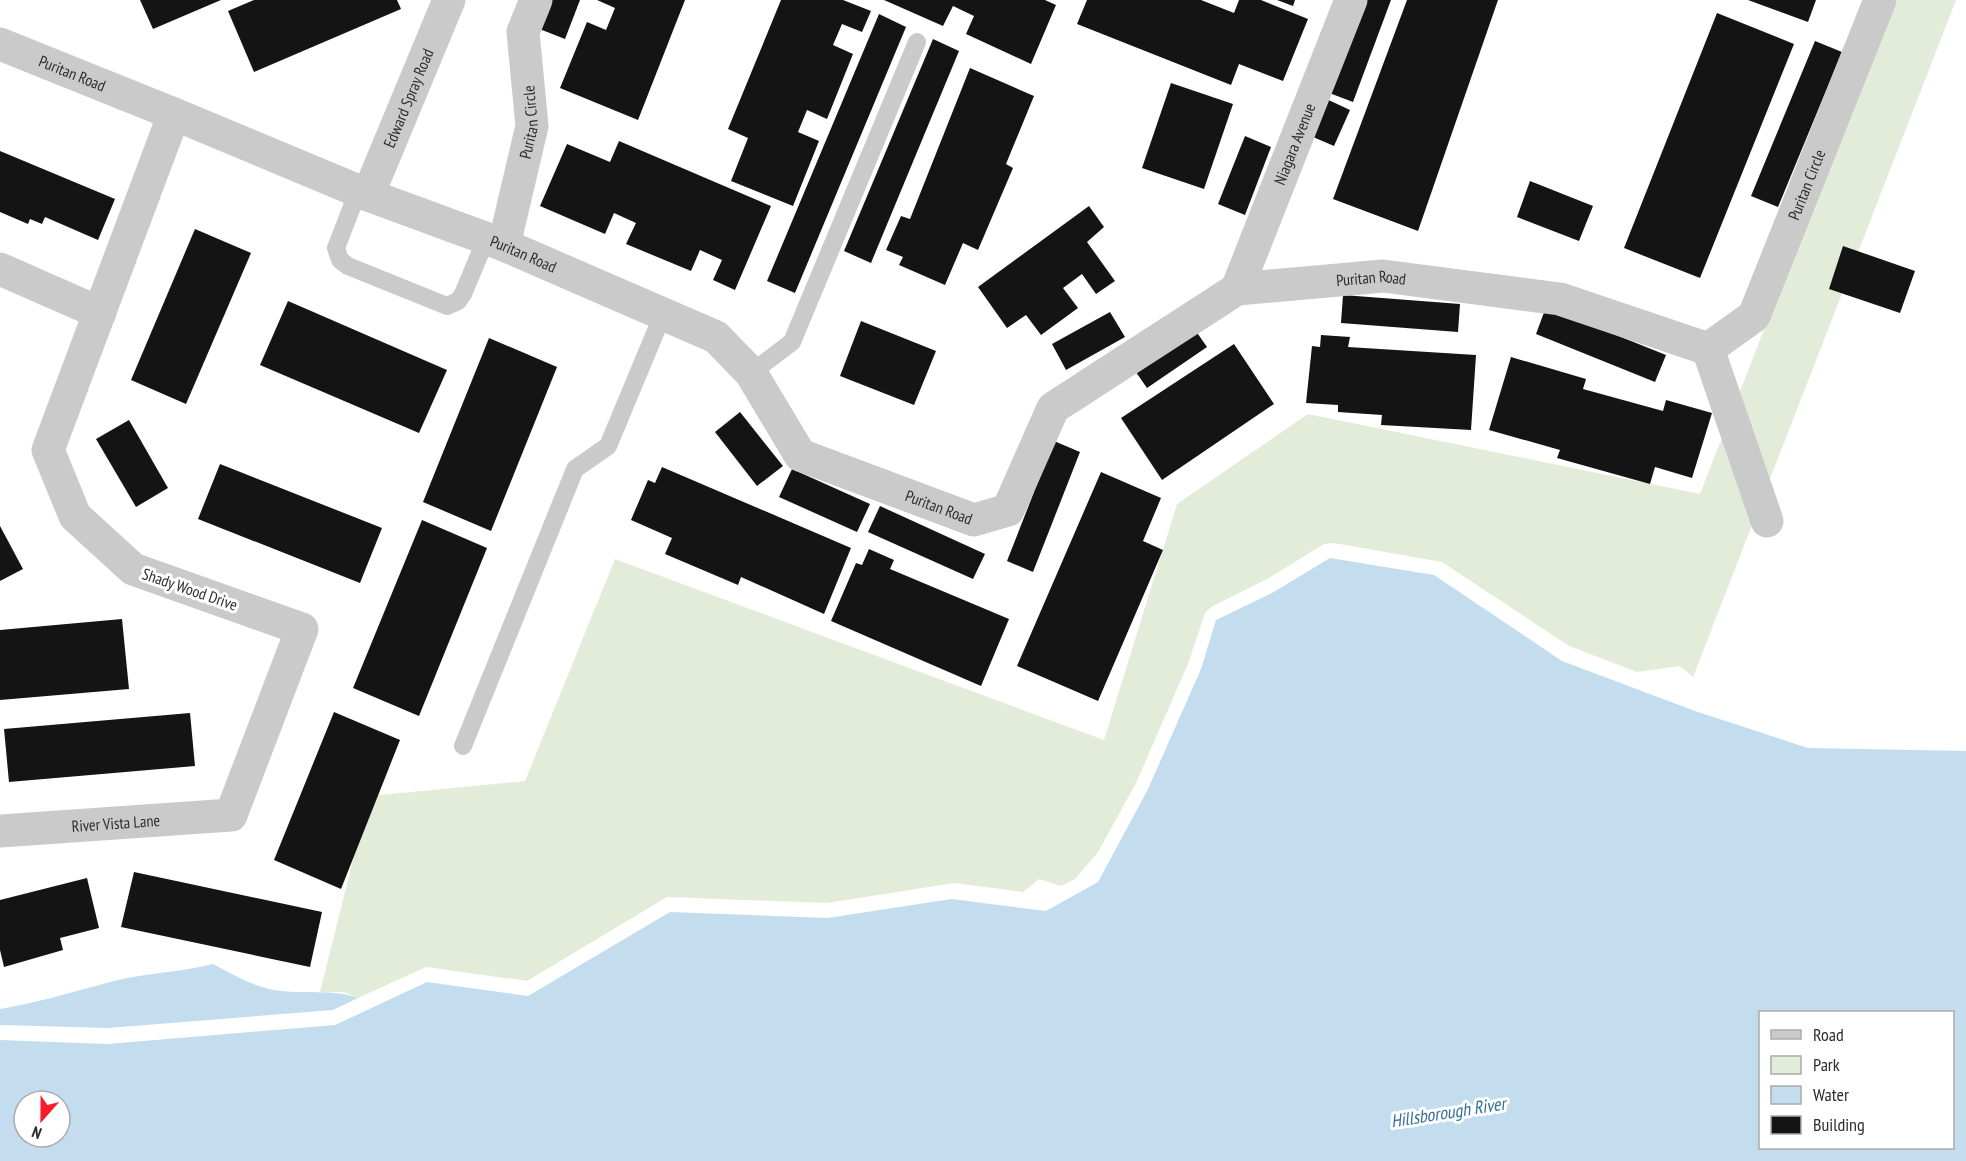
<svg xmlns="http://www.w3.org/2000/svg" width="1966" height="1161" font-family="'PT Sans Narrow',sans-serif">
<rect width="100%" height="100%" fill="#fff"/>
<!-- green -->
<path fill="#e3ecd9" d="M1892,0H1956L1693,677L1680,666L1637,672L1569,646L1442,562L1334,543L1324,544L1267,579L1211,607L1205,613L1188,664L1136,783L1098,852L1075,879L1061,886L1039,879L1023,892L954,883L827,903L667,897L527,981L426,967L358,998L344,992H320L369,796L525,781L615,559L1104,740L1177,504L1308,414L1700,494Z"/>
<!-- water -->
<g fill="#c3ddee" fill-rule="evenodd">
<path d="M1330,558L1434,575L1562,661L1695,711L1808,748L1966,751V1161H0V1040L108,1044L335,1025L427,982L528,996L670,912L827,918L952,899L1046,911L1098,882L1148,789L1201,669L1216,620L1272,593ZM1760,1012H1952V1148H1760ZM24,1101H60V1137H24Z"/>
<path d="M213,964C232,974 252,986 274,990C302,995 331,988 358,998L333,1010L108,1028L0,1025V1009C36,1003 69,993 103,984C139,973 177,973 213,964Z"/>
</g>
<!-- building -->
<g fill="#141414">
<path d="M140,0H221L153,29Z"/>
<path d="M254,0H397L401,9L254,72L228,11Z"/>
<path d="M548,0H580L565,39L537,28Z"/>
<path d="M597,0H685L638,120L560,88L587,22L606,30L615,8Z"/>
<path d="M781,0H843L871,11L862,32L842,24L833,45L853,54L827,119L807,110L798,132L819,141L793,206L731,181L748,138L728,129Z"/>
<path d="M884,0H1045L1056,5L1031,64L966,34L974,16L953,6L943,26Z"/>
<path d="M1087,0H1201L1234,13L1239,0H1261L1308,19L1283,81L1239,64L1231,85L1077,24Z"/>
<path d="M1277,0H1295L1293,6Z"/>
<path d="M1358,0H1391L1353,102L1324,91Z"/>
<path d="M1407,0H1498L1418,231L1333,199Z"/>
<path d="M1748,0H1816L1808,22Z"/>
<path d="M1717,13L1794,44L1700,278L1624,248Z"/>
<path d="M879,14L906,27L795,293L767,281Z"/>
<path d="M933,39L959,51L871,263L844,251Z"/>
<path d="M1815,41L1842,52L1778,207L1751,196Z"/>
<path d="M970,68L1034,96L1006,164L1013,168L978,250L963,243L945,285L899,265L903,257L886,250L901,216L910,219Z"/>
<path d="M1171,83L1233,104L1204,189L1142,168Z"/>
<path d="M1322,97L1350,110L1334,146L1306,134Z"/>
<path d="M1245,136L1271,147L1245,215L1218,204Z"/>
<path d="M619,141L771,206L735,290L713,280L722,260L700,250L691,271L626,244L636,223L614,213L605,234L540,206L567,144L610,162Z"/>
<path d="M0,151L115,199L98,240L45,217L42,224L30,219L28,224L0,212Z"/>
<path d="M1530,181L1593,206L1579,241L1517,217Z"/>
<path d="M1089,206L1104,227L1087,242L1115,281L1096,294L1082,274L1063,288L1078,308L1041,335L1026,315L1007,328L978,287Z"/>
<path d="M195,229L251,253L186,404L131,380Z"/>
<path d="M1843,246L1915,271L1900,313L1829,289Z"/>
<path d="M1343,295L1460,304L1458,332L1341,323Z"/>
<path d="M288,301L447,370L419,433L260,365Z"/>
<path d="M1546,307L1666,355L1655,382L1536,334Z"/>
<path d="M1110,312L1125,337L1066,370L1052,344Z"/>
<path d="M861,321L936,351L914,405L840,376Z"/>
<path d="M1191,324L1207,347L1147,388L1131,365Z"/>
<path d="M1321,335L1350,337L1348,347L1476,355L1471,430L1381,425L1382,415L1338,412V405L1306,403L1312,346L1320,347Z"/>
<path d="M489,338L557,367L491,531L423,502Z"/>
<path d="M1234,344L1274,404L1162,480L1121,418Z"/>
<path d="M1511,357L1586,379L1583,389L1663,411L1666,400L1712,413L1692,478L1655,467L1650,484L1557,458L1560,450L1489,430Z"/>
<path d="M740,412L783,466L757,486L715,432Z"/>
<path d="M129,420L168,488L136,507L96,439Z"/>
<path d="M1054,441L1080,452L1033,572L1007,561Z"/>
<path d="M220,464L382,528L360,583L198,519Z"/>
<path d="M662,467L851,548L824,614L741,577L738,585L665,554L672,538L631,520L648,480L655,483Z"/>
<path d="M792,469L870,504L857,532L779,497Z"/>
<path d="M1101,472L1161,498L1143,541L1163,550L1098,701L1017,666Z"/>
<path d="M880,506L985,554L973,579L868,532Z"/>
<path d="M422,520L487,548L419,716L353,688Z"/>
<path d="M0,526L23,569L0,581Z"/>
<path d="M869,549L894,560L890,569L1009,619L981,686L831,621L856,563L862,565Z"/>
<path d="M122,619L129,689L0,700V630Z"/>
<path d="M334,712L400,740L341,889L274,860Z"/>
<path d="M190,713L195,766L9,782L4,729Z"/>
<path d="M134,872L322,912L310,967L121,927Z"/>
<path d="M87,878L99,928L60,938L63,950L4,967L0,950V900Z"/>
</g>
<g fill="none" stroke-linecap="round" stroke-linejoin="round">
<!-- service -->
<g stroke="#cacaca" stroke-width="18">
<path d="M358,191L336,248L340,260L348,266L447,306L458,301L463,294L486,239"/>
<path d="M751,373L792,342L917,42"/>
<path d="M463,746L575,469L608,446L663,314"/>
</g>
<!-- minor -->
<g stroke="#cacaca" stroke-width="33">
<path id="s1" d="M0,44L174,114L368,195L504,245L716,337L751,373L800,455L974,520L1008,510L1053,408L1237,289L1383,276L1560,299L1708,349L1767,521"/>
<path id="s2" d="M368,195L449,0"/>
<path id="s3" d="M504,245L532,126L523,32L536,0"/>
<path d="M0,269L100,313"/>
<path id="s4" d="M1237,289L1351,0"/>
<path id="s5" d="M1708,349L1754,316L1880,0"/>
<path id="s6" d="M0,831L231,815L302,629L133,569L75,516L48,450L174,114"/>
</g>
</g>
<g text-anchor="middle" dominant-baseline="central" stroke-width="6" stroke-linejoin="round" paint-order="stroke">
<!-- street labels -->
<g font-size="16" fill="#2d2d2d" stroke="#fff">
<text stroke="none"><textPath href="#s1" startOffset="78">Puritan Road</textPath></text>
<text stroke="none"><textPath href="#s2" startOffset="105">Edward Spray Road</textPath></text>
<text stroke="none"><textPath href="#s3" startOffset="126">Puritan Circle</textPath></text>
<text stroke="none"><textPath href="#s4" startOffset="156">Niagara Avenue</textPath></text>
<text stroke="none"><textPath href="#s5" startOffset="198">Puritan Circle</textPath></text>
<text stroke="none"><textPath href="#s1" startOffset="564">Puritan Road</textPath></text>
<text stroke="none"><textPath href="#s1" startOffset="1606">Puritan Road</textPath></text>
<text stroke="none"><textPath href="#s1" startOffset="1068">Puritan Road</textPath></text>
<text transform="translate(190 589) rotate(19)">Shady Wood Drive</text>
<text stroke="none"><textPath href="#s6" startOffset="116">River Vista Lane</textPath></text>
</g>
<!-- water labels -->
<g font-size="18" font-style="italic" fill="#336f97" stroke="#fff">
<text transform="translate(1448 1112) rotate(-9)">Hillsborough River</text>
</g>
</g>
<!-- legend -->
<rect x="1759" y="1011" width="195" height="138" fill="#ffffff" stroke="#ababab" stroke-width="1.5"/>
<rect x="1771" y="1030" width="30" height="9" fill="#cacaca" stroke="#ababab" stroke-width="1.5"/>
<text x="1813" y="1041" font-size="18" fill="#2d2d2d">Road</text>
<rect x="1771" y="1056" width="30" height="18" fill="#e3ecd9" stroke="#ababab" stroke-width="1.5"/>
<text x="1813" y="1071" font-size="18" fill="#2d2d2d">Park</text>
<rect x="1771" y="1086" width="30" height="18" fill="#c3ddee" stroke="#ababab" stroke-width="1.5"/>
<text x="1813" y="1101" font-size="18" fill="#2d2d2d">Water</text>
<rect x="1771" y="1116" width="30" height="18" fill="#141414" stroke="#ababab" stroke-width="1.5"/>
<text x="1813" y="1131" font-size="18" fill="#2d2d2d">Building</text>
<!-- north arrow -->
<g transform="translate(42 1119) rotate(201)"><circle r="28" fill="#ffffff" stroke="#ababab" stroke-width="1.5"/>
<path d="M0-4.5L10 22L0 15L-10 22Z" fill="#f71d2b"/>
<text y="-9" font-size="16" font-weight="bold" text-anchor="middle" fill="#2d2d2d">N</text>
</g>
</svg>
